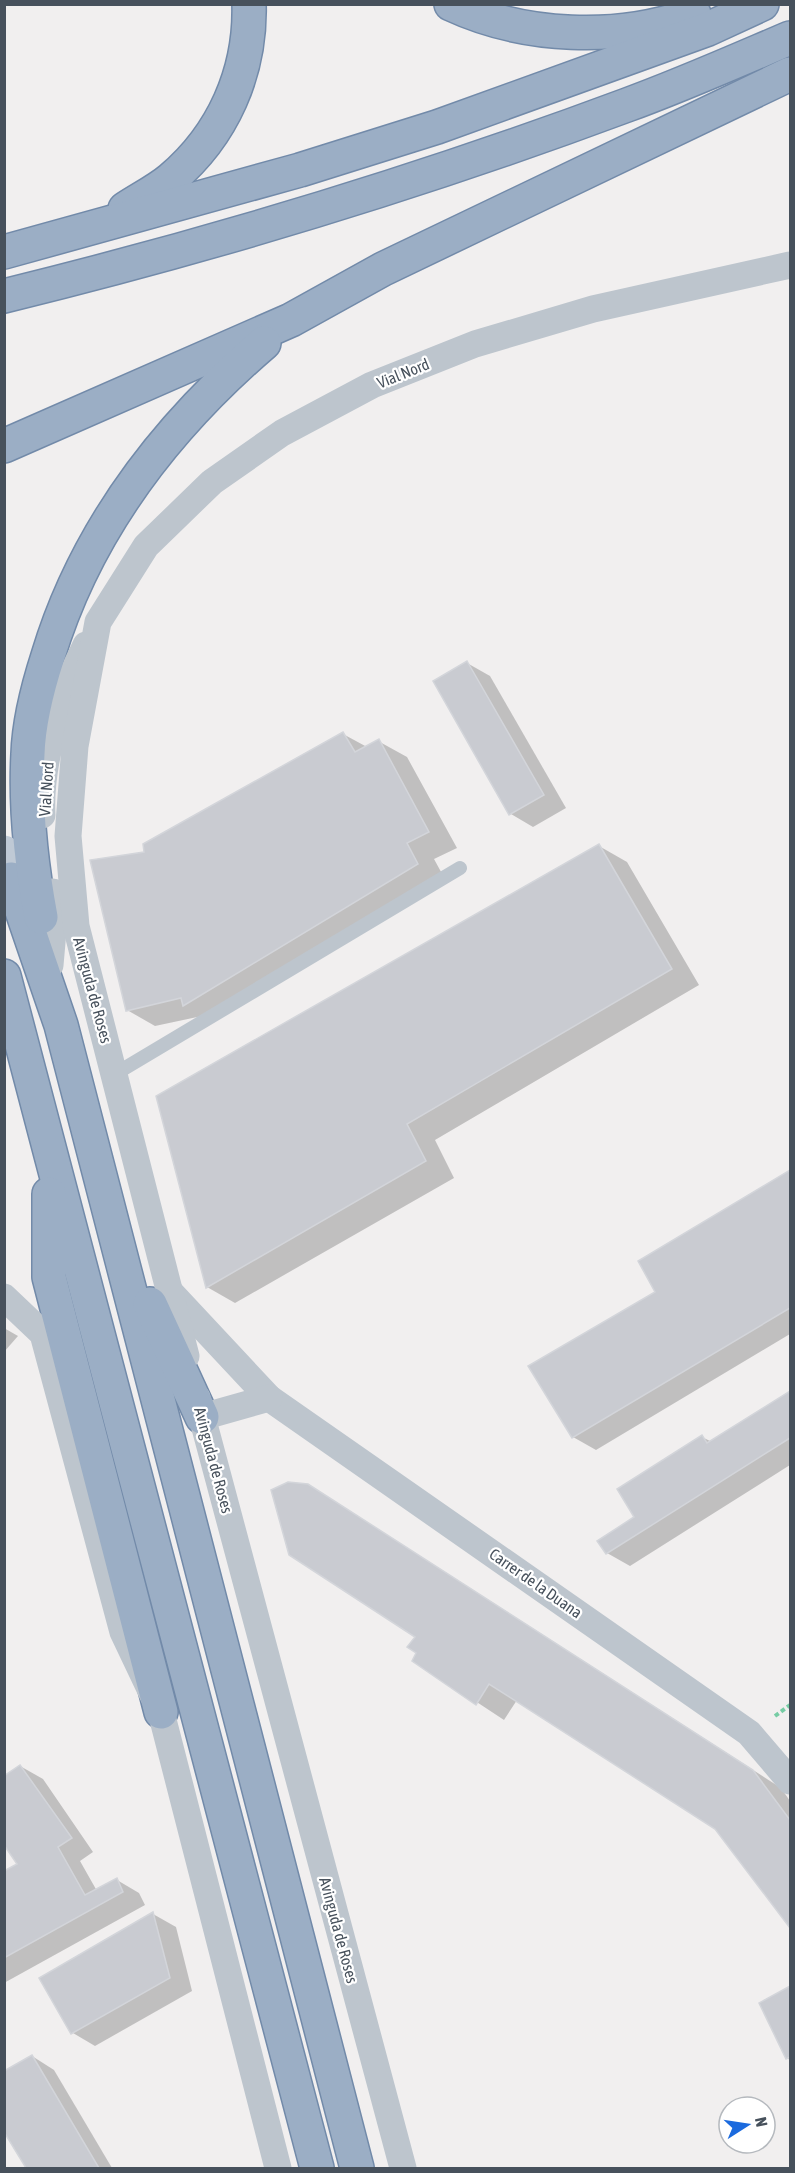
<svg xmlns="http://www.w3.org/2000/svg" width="795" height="2173" font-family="'Asap Condensed',sans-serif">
<rect width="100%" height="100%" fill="#f1efef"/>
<!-- shadow -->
<g fill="#0003">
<path d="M467,663L490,676L566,808L533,827L511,814Z"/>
<path d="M343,734L367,747L378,741L407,757L457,848L434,859L446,881L202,1016L155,1026L127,1010L146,853Z"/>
<path d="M599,846L627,862L699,985L435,1140L454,1178L235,1303L207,1287Z"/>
<path d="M790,1172V1334L596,1450L573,1437L657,1293L640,1261Z"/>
<path d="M4,1328L18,1336L4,1352Z"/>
<path d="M790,1393V1465L630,1566L607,1553L702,1437L712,1442Z"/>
<path d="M337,1503L781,1788L790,1801V1925L716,1828L517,1700L504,1720L413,1660L418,1653L417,1636Z"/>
<path d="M20,1766L43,1779L93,1852L80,1861L97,1891L117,1880L139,1893L145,1905L4,1983V1873L20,1864Z"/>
<path d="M153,1914L176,1927L192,1991L95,2046L73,2033L41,1979Z"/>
<path d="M790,1988V2060L787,2058L761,2004Z"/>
<path d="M32,2056L54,2070L112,2168H28L4,2129Z"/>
</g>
<!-- building -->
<g fill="#c9cbd1" stroke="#d3d5da" stroke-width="1.5">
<path d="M467,661L544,795L509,815L433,681Z"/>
<path d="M343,732L355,752L379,739L429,832L407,843L418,864L183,1006L181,998L126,1011L90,860L144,852L143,844Z"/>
<path d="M599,844L672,969L407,1124L426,1161L206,1288L156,1096Z"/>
<path d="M790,1170V1308L572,1438L528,1366L655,1292L638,1261Z"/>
<path d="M790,1391V1438L606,1554L597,1541L634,1517L617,1489L702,1435L707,1443Z"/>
<path d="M288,1482L308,1484L753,1770L790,1820V1928L715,1829L489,1684L476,1705L412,1661L416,1653L407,1647L415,1637L289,1555L271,1490Z"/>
<path d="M20,1765L72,1838L58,1847L85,1895L117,1878L123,1892L4,1958V1871L17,1864L4,1845V1776Z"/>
<path d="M153,1912L170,1978L71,2034L39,1978Z"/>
<path d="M790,1986V2057L786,2059L759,2003Z"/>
<path d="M32,2055L99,2168H26L4,2132V2071Z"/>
</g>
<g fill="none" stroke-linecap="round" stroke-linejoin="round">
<!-- trunk casing -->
<g stroke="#728aa9" stroke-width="36">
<g id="trunk">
<path d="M451,4C524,38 618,42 694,14"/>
<path d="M125,209C140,199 158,190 171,179C223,135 251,72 249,4"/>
<path d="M4,252L300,170L437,127L708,29L762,4"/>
<path d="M4,296C216,244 423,181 627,105C682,85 736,61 790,38"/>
<path d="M4,446L291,320L383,269L790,74"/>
<path d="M11,879L61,1025L357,2168"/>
<path d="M41,917C31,863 25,809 28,754C29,722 38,687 48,656C86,530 165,428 264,343"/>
<path d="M4,976L317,2168"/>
<path d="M49,1194V1277L161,1712"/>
<path d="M150,1304L202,1417"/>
</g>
</g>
<!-- path -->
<path stroke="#76cca4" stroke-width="4" stroke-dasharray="4.5 3" stroke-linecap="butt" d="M775,1716L790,1705"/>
<!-- service -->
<path stroke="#bdc5cd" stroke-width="14" d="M115,1074L460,868"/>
<!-- minor -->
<g stroke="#bdc5cd" stroke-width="27">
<path d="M42,815C39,760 62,693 86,645"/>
<path d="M50,965L55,908L53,892"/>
<path d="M170,1292L269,1398L749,1733L790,1781"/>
<path d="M4,1297L43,1334L123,1632L161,1712L278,2168"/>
<path d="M186,1356L76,926L68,836L75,746L98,622L146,546L212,482L282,433L372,385L475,344L593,309L790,265"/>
<path d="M197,1398L403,2168"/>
<path d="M202,1417L269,1398"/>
</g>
<!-- secondary -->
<path stroke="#bfc9d5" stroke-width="33" d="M4,852L11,879"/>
<!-- trunk -->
<use href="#trunk" stroke="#9baec5" stroke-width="33"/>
</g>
<g text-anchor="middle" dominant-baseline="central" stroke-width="4.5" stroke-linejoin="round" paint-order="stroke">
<!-- street labels -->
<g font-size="16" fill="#47515c" stroke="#fff">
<text transform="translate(403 373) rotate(-22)">Vial Nord</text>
<text transform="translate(46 789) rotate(-86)">Vial Nord</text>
<text transform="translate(93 990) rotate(75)">Avinguda de Roses</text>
<text transform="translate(214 1460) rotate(75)">Avinguda de Roses</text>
<text transform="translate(536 1583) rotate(35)">Carrer de la Duana</text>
<text transform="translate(339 1930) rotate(75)">Avinguda de Roses</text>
</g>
</g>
<!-- border -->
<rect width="795" height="2173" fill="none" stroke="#47515c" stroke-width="12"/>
<!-- north arrow -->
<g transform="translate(747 2125) rotate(78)"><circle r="28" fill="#ffffff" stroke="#b5b9be" stroke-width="1.5"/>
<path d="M0-4.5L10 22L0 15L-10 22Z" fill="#1b6ade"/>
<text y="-9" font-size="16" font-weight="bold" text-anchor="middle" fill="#47515c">N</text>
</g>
</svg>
